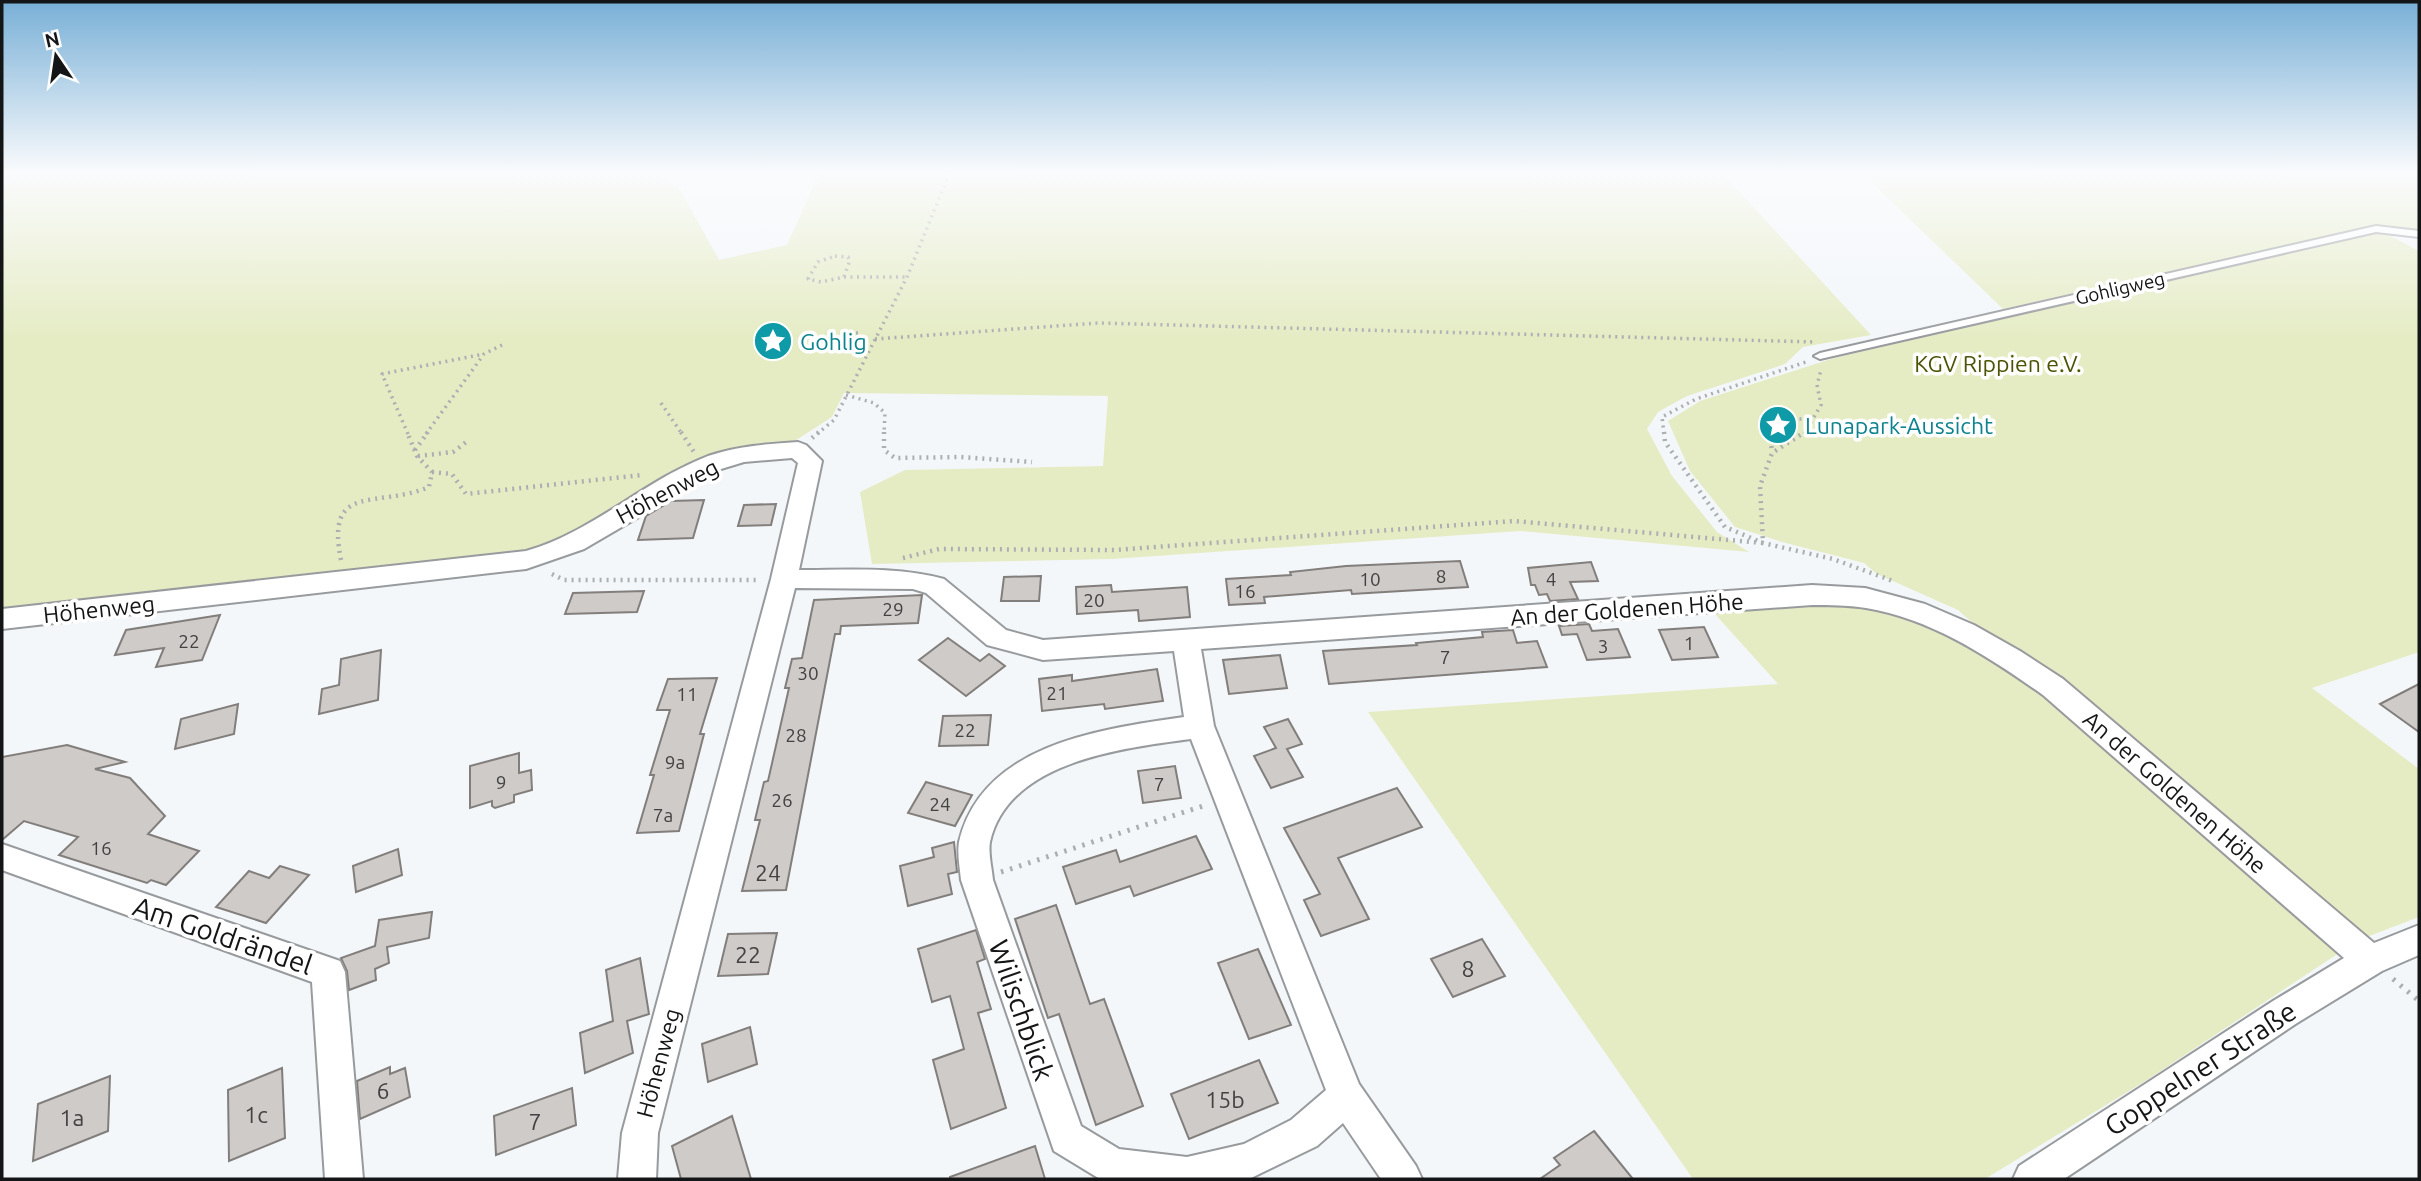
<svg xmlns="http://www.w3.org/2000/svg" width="2421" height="1181" font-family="Ubuntu,sans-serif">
<rect width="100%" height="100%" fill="#f3f7fa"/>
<!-- green -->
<g fill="#e5ecc4">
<path d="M2,172H662L681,191L719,260L787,245L820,172H1721L1871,335L1803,347L1785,364L1687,396L1658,412L1647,429L1672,476L1717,532L1749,552L1520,531L1112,559L872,564L860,492L905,470L1103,466L1108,396L844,393L832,417L790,444L746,450L558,547L258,588L2,615Z"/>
<path d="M1861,172H2419V234L2375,229L2003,309Z"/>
<path d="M2381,231L2419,251V652L2312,688L2419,769V917L2351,943L2010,656L1958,610L1877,574L1864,563L1782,542L1735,527L1690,471L1668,421L1700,401L1834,358Z"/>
<path d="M1814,603L1870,607L1915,618L2007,663L2342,951L2147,1080L1985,1179H1693L1368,712L1778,684L1714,613Z"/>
</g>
<!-- building -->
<g fill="#cfcbc9" stroke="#827e7c" stroke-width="2">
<path d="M704,500L693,538L638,540L646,516L671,501Z"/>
<path d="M776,504L771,525L738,526L744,505Z"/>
<path d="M1460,561L1468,587L1352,594L1351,590L1264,597L1265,603L1229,605L1226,579L1291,575L1290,572L1346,566Z"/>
<path d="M1591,562L1598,581L1570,582L1578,599L1550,601L1547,594L1539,595L1535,585H1531L1528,568Z"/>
<path d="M1041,576L1039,601H1001L1004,577Z"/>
<path d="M1111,585L1112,592L1187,587L1190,617L1139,621L1138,610L1077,614L1076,587Z"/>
<path d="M644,591L637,612L565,614L573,593Z"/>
<path d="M922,595L918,623L841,626L840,634H835L786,890L742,891L760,820H755L764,782L768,781L789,688H785L792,659L802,658L814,600Z"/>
<path d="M220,615L202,660L156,667L164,648L115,655L126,630Z"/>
<path d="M1589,624L1592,631L1618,629L1630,657L1587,660L1577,634L1562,635L1559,626Z"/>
<path d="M1704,627L1718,657L1672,660L1659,630Z"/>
<path d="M1513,630L1517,643L1537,641L1547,667L1329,684L1323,651L1417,645L1416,643L1483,637L1482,632Z"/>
<path d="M948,638L980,661L989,654L1005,666L966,696L919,660Z"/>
<path d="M381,650L378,700L319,714L322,689L339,685L341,659Z"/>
<path d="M1280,655L1287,688L1229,694L1223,660Z"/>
<path d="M1157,669L1163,701L1105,709L1104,704L1042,711L1039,679L1072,675V681Z"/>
<path d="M717,678L700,734H704L679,831L637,833L654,775H650L670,710H657L668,679Z"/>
<path d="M2419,684V732L2380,704Z"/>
<path d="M238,704L234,734L175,749L181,719Z"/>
<path d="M991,715L988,745L939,746L943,716Z"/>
<path d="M1288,719L1302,744L1287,749L1303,777L1271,788L1254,756L1276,748L1264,727Z"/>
<path d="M67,745L125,762L95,769L130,778L165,816L148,834L199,851L166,885L151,880L147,883L59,855L78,837L24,821L2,840V757Z"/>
<path d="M519,753V773L531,770L532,790L514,795V802L495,808L492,806V801L470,808V766Z"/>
<path d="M1175,766L1181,798L1143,803L1138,771Z"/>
<path d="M926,782L972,795L955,826L908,813Z"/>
<path d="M1397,788L1422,827L1338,858L1369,919L1321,936L1304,900L1320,894L1284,828Z"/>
<path d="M1196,836L1212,869L1134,896L1130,886L1076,904L1063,867L1116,850L1120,862Z"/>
<path d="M954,842L957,872L948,874L952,894L908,906L900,866L934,857L932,848Z"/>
<path d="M398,849L402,875L356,892L353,866Z"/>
<path d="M280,866L309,875L266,923L216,907L249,871L269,878Z"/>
<path d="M1056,905L1090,1004L1104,999L1143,1106L1096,1125L1059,1014L1048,1018L1015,919Z"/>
<path d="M432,912L429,938L387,947L389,963L375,969L376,980L349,990L347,971L341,958L375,946L379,920Z"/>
<path d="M976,930L985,959L977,962L991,1009L978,1013L1006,1108L951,1129L933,1060L964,1049L950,996L932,1002L918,949Z"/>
<path d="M777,933L768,974L718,976L728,934Z"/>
<path d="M1482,939L1505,976L1453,997L1431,959Z"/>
<path d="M1258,949L1291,1025L1249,1039L1218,963Z"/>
<path d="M640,958L649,1014L627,1021L633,1053L585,1073L580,1033L613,1021L606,970Z"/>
<path d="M750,1027L757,1064L708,1082L702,1044Z"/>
<path d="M1259,1060L1278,1103L1189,1139L1171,1094Z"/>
<path d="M390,1067V1074L405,1068L410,1097L360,1119L357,1081Z"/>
<path d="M282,1068L285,1138L229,1161L228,1090Z"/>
<path d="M110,1076L108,1131L33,1161L38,1104Z"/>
<path d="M572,1088L576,1125L496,1155L494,1116Z"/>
<path d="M732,1116L751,1179H681L672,1146Z"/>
<path d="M1594,1131L1633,1179H1540L1560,1165L1554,1158Z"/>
<path d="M1035,1146L1045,1179H950V1177Z"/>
</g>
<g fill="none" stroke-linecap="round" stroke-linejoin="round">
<!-- service casing -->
<g stroke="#989b9e" stroke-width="4">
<path id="service" d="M2376,226L2419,231V237L2376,232L1820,359L1814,356L1820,353Z"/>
</g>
<!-- minor casing -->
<g stroke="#989b9e" stroke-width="4">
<g id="minor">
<path d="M798,442L806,445L822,461L799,570C847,570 898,566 944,579L1006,630L1043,640L1812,585L1865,588L1925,604L1974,625L2020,651L2063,679L2374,943L2419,925V955L2382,971L2297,1023L2064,1179H2013L2019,1166L2273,1001L2344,958L2043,695C1989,657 1932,619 1866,608C1848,605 1830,605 1812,605L1201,649L1214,726L1359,1084L1416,1166L1422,1179H1381L1343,1123L1317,1146L1249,1179H1100L1054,1151L961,880C960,868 957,854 959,842C982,744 1101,729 1184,717L1174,651L1043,660L987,645L926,593L913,589L795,588L658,1133L656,1179H618L622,1133L771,579L798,463L792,458L744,462L721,469L584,549L526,569L2,629V609L526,551C593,532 643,481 708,456C737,446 767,444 798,442ZM1191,739L1326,1090L1291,1120L1244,1144L1187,1157L1119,1149L1081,1126L993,880C992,868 988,854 990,842C1008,761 1123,748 1191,739Z"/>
<path d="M2,844L340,961L345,972L363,1179H325L312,982L2,870Z"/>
</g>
</g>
<!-- path-far2 -->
<g stroke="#acafb1" stroke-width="3.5" stroke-dasharray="2 4.5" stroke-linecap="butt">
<path d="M835,256L848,257L850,260L844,277L821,282L808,279L818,262Z"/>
<path d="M844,277H907"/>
<path d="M856,333H859"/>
<path d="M875,339L1098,323L1815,342"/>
<path d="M846,395L874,403L885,413L884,434"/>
<path d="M661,403L682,434"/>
<path d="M408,434L382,374L484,354"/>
<path d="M426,434L484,354L502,345"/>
<path d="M817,434L834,420L907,277L950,172"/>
<path d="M1664,434L1662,417L1696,399L1806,362"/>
<path d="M1770,434L1769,419H1812"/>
<path d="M1804,434L1821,405L1817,385L1821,370"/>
</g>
<!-- path-far1 -->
<g stroke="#acafb1" stroke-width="4.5" stroke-dasharray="2 5" stroke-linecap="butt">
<path d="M681,432L694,452"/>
<path d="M884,432V450L895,458L960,457L1032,462"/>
<path d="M1664,432L1665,442L1725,527L1763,543L1833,559L1893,581"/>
<path d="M1770,432L1772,453"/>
<path d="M812,438L819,432"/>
<path d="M415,450L428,432"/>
<path d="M418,456L453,452L469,440"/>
<path d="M432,472L452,474L466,494L642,475"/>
<path d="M903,558L939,549L1114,550L1514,521L1763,543L1760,486L1772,453L1805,432"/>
<path d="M341,560C325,481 377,509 429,487L432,472L417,456L407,432"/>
<path d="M552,574L564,580H758"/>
</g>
<!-- path -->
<g stroke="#acafb1" stroke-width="5" stroke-dasharray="2.5 7" stroke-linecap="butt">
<path d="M1001,872L1206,805"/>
<path d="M2393,979L2419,1001"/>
</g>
<!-- service -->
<use href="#service" fill="#fff" fill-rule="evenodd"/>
<!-- minor -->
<use href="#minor" fill="#fff" fill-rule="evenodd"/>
</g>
<!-- sky -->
<linearGradient id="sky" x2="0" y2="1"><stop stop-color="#78afd6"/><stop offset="0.51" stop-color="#fafbfd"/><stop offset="1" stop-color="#fafbfd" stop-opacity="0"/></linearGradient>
<rect width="2421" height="338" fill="url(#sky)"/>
<!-- icons -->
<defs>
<g id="sight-disc" transform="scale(2.0125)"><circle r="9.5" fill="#0f9aa8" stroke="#fff"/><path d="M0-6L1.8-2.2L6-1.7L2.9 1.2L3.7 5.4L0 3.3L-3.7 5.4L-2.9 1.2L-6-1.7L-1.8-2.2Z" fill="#fff"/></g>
</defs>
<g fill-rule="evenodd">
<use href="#sight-disc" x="773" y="341"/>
<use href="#sight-disc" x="1778" y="425"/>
</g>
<g text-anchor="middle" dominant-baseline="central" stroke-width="7" stroke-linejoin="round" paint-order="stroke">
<!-- far-street labels -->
<g font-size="19" fill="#141516" stroke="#fff">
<text transform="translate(2120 288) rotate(-13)">Gohligweg</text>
</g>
<!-- number labels -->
<g font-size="19" fill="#434243">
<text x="1441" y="576">8</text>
<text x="1370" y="579">10</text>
<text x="1551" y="579">4</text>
<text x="1245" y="591">16</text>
<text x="1094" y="600">20</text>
<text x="893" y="609">29</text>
<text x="189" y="641">22</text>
<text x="1689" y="643">1</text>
<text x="1603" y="646">3</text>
<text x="1445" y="657">7</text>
<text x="808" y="673">30</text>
<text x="1057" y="693">21</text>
<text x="687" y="694">11</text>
<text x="965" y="730">22</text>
<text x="796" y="735">28</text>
<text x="675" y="762">9a</text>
<text x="501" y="782">9</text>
<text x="1159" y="784">7</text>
<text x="782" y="800">26</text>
<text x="940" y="804">24</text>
<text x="663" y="815">7a</text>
<text x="101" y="848">16</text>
</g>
<!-- culture labels -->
<g font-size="23" fill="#0d838f" stroke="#fff" text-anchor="start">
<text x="800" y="341">Gohlig</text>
<text x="1805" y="425">Lunapark-Aussicht</text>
</g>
<!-- park labels -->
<g font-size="23" fill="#4c5304" stroke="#fff">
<text x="1998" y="363">KGV Rippien e.V.</text>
</g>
<!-- street labels -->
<g font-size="23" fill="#141516" stroke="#fff">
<text transform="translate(667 491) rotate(-28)">Höhenweg</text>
<text transform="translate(99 609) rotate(-6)">Höhenweg</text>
<text transform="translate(1627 609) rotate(-4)">An der Goldenen Höhe</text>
<text transform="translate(2175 792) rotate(41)">An der Goldenen Höhe</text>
<text transform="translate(658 1063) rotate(-75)">Höhenweg</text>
</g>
<!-- near-number labels -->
<g font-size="23" fill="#434243">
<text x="768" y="872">24</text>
<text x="748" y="954">22</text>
<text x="1468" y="968">8</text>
<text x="383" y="1090">6</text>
<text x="1225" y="1099">15b</text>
<text x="256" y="1114">1c</text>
<text x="72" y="1117">1a</text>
<text x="535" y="1121">7</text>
</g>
<!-- near-street labels -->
<g font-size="28" fill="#141516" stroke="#fff">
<text transform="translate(223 935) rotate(19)">Am Goldrändel</text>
<text transform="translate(1022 1010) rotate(71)">Wilischblick</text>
<text transform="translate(2200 1068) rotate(-33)">Goppelner Straße</text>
</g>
</g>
<!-- border -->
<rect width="2421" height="1181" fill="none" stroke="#141516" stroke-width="7"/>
<!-- north arrow -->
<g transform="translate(56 56) rotate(347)" stroke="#ffffff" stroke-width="5" paint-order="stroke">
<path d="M0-5L12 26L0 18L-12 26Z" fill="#141516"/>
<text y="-10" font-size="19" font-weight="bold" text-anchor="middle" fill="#141516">N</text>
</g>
</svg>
